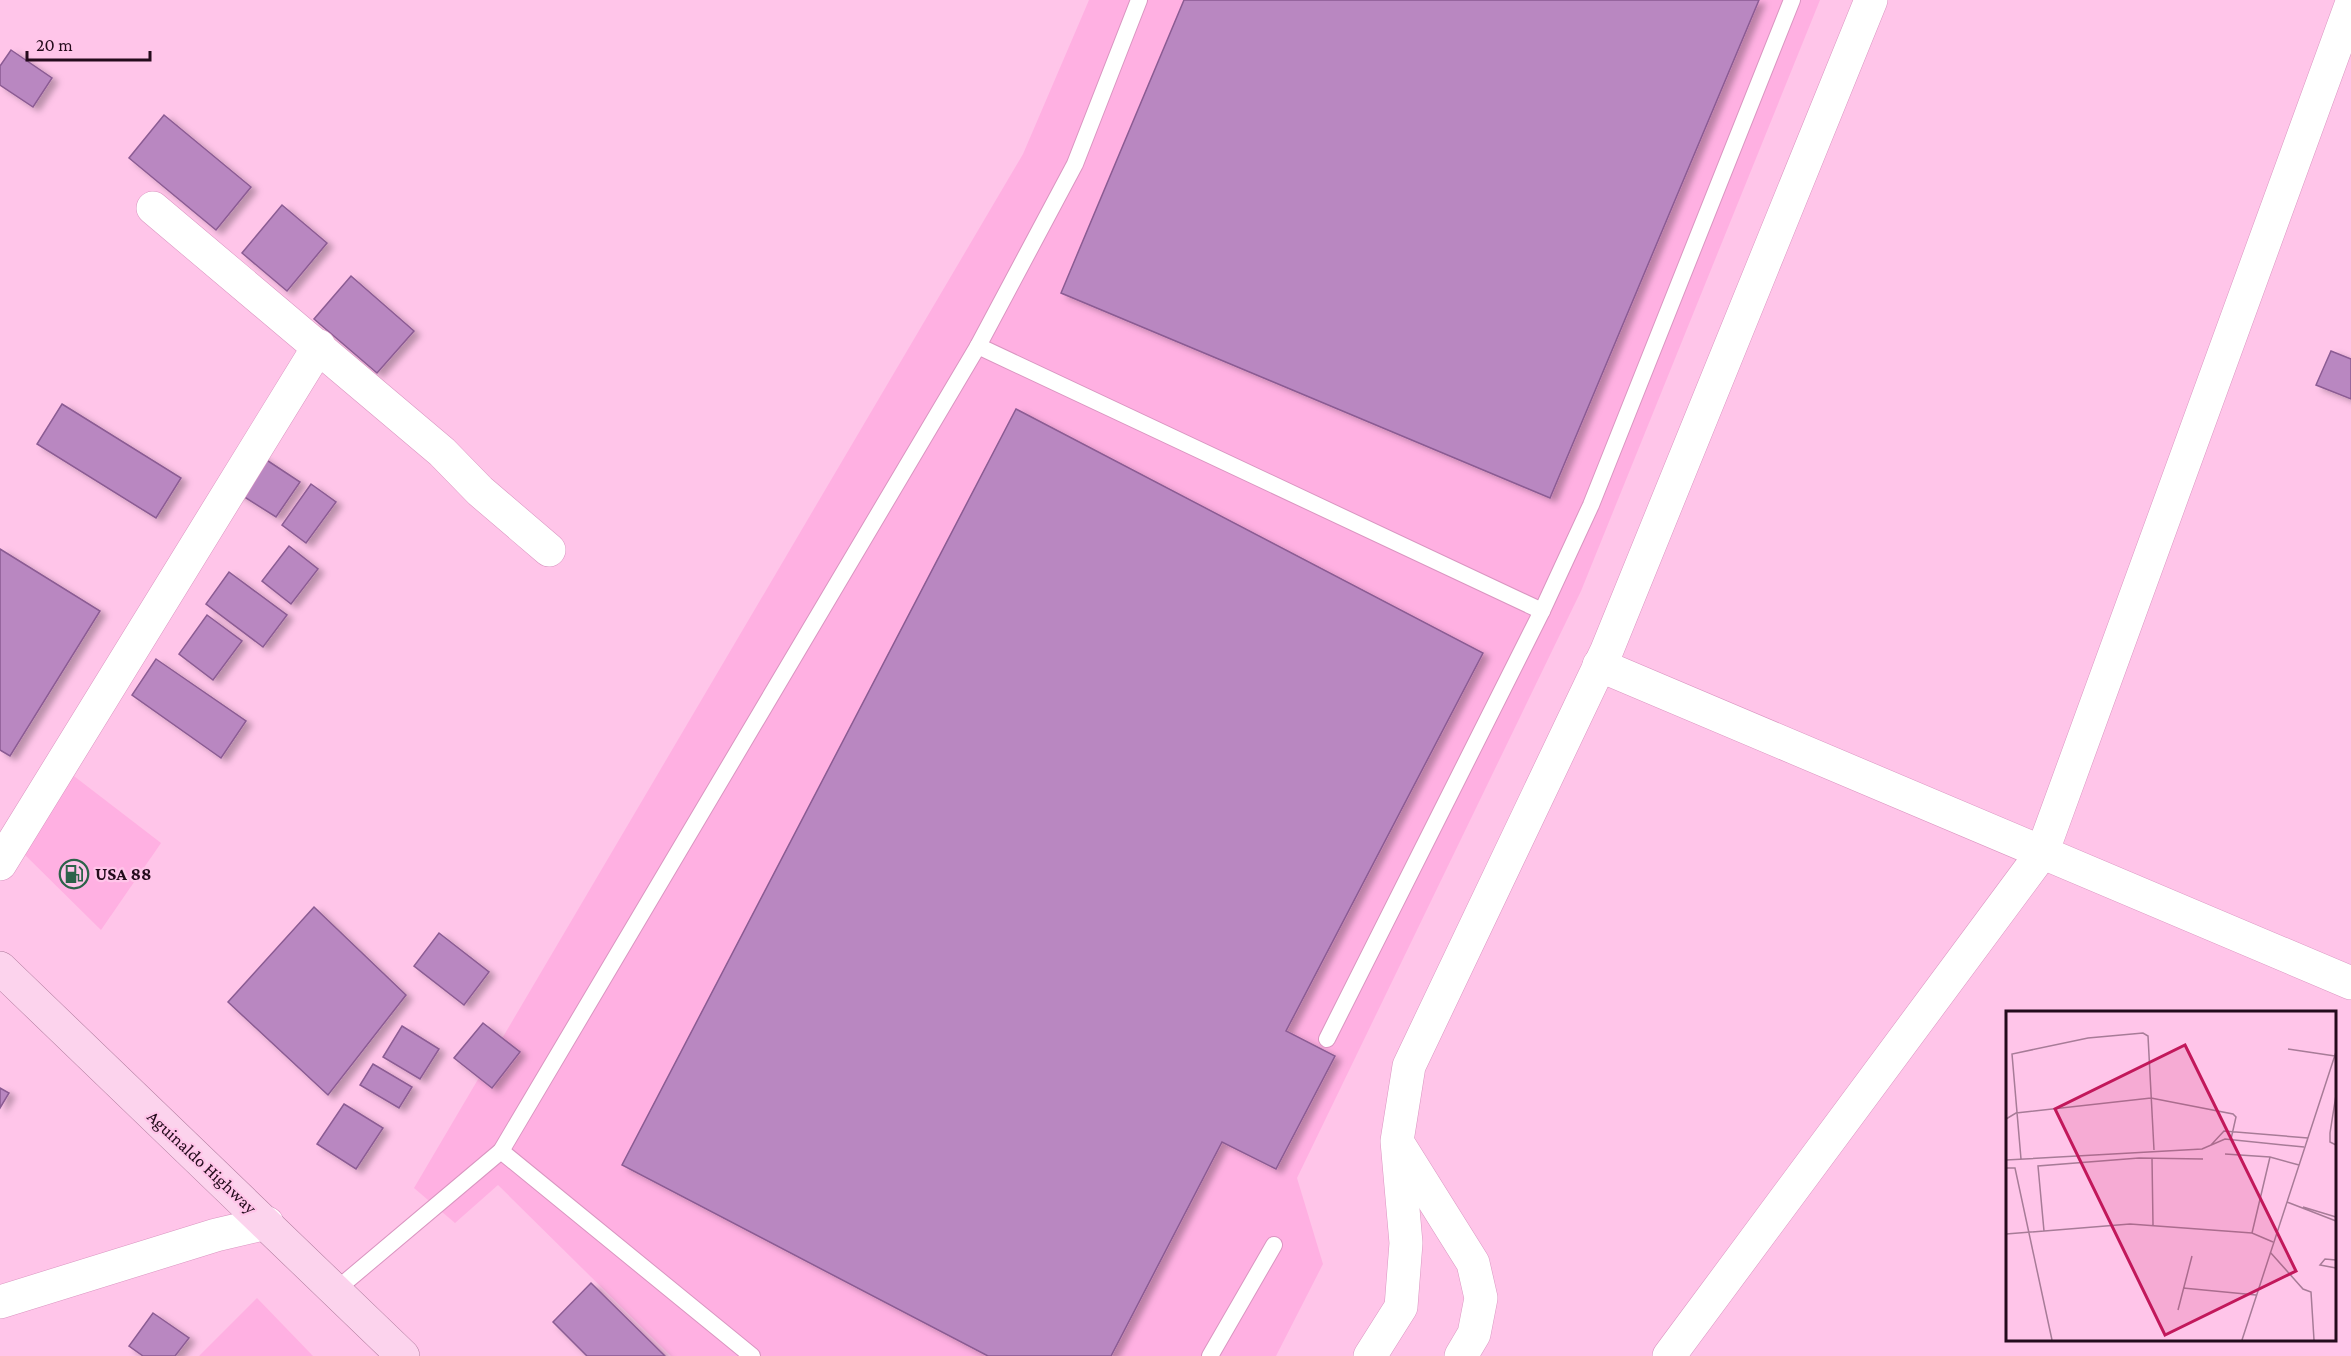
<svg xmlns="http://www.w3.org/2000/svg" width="2351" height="1356" font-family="'Crimson Pro',serif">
<defs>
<filter id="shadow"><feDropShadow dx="6" dy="4" stdDeviation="3" flood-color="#0004"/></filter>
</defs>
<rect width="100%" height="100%" fill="#ffc5e9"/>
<!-- built -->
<g fill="#ffb0e2">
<path d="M1089,0H1820L1581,591L1297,1178L1323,1264L1276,1356H671L498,1185L455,1223L414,1188L1023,154Z"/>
<path d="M66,770L161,843L101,930L19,849Z"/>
<path d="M257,1298L313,1356H199Z"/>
</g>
<!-- building -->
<g fill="#b987c1" stroke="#8b5b93" stroke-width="1.5" filter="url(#shadow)">
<path d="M1184,0H1759L1550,498L1061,293Z"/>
<path d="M11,50L52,78L33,107L0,85V66Z"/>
<path d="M164,115L251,187L216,230L129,158Z"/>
<path d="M282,205L327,243L287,291L242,253Z"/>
<path d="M351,276L414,331L377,373L314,319Z"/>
<path d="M2331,351L2351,359V399L2316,385Z"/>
<path d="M62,404L181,478L156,518L37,444Z"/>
<path d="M1016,409L1483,653L1286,1031L1335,1056L1276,1169L1222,1142L1111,1356H988L622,1165Z"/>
<path d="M259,455L300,482L276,517L235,491Z"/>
<path d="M311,484L336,502L306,543L282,525Z"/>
<path d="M289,546L318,569L291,604L262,581Z"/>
<path d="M0,549L100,611L10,756L0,750Z"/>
<path d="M229,572L287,615L263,647L206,604Z"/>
<path d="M207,615L242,641L213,680L179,654Z"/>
<path d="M156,659L246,721L221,758L132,695Z"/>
<path d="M314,907L406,995L328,1095L228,1002Z"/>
<path d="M439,933L489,972L464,1005L414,966Z"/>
<path d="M483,1023L520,1052L492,1088L454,1058Z"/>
<path d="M402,1026L439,1049L420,1079L383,1057Z"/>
<path d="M373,1064L412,1087L399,1108L360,1085Z"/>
<path d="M0,1088L9,1093L0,1108Z"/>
<path d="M344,1104L383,1128L356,1169L317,1144Z"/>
<path d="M591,1283L665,1356H587L553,1322Z"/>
<path d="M153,1313L189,1338L175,1356H143L129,1346Z"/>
</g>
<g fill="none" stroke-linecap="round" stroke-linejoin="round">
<!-- lane casing -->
<g stroke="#da95c1" stroke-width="18">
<g id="lane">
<path d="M978,346L1542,611"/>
<path d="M1327,1039L1542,611L1591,505L1792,0"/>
<path d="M501,1151L752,1356"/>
<path d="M336,1290L501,1151L978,346L1075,164L1139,0"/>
<path d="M1210,1356L1274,1245"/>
</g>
</g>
<!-- street casing -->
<g stroke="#da95c1" stroke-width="34">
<g id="street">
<path d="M153,208L442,452L480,491L549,550"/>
<path d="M1599,665L2351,983"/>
<path d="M0,864L319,346"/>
<path d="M1401,1148L1473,1263L1481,1298L1474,1334L1461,1356"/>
<path d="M0,1302L216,1235L267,1223"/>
<path d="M1370,1356L1401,1307L1406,1243L1397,1141L1409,1066L1607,650L1871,0"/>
<path d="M1669,1356L2042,853L2351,5"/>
</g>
</g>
<!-- primary casing -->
<g stroke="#af7a9c" stroke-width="34">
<path id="primary" d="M0,968L403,1356"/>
</g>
<!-- lane -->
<use href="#lane" stroke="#fff" stroke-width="16"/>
<!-- street -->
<use href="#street" stroke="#fff" stroke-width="33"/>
<!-- primary -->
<use href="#primary" stroke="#fcd3ed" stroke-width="33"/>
</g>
<!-- icons -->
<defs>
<g id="fuel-ring" transform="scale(1.5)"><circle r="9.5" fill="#ffc5e9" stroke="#2c6249" stroke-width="1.5"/><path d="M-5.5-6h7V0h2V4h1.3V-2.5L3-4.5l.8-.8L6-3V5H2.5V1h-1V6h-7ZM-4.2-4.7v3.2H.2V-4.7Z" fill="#2c6249"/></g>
</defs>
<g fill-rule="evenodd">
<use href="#fuel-ring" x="74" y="874"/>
</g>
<g text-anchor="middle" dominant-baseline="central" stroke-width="4.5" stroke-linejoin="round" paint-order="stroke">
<!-- poi labels -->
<g font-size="18" font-weight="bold" fill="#240b1c" stroke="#ffc5e9" text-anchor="start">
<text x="95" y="874">USA 88</text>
</g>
<!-- street labels -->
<g font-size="18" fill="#240b1c" stroke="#ffc5e9">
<text transform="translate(202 1162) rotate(43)">Aguinaldo Highway</text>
</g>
</g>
<!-- overview -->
<g transform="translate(2006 1011)">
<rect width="330" height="330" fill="#ffc5e9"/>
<path fill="none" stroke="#a77b97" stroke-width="1.5" d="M282,38L329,45M330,84L324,122V131L330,134M0,108L10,102L145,87L227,103L230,106L225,128M205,134L218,120L302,127M219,143L264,146L293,154M146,147L147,214M15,148L6,43L82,27L137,22L142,25L148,139M0,149L196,138L219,128L298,136M0,157H9L46,329M281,191L330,210M297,196L330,206M38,220L32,155L133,147L197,148M246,222L264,146M0,223L124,213L246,222L267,231M264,241L297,278L305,281L308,329M330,249L319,248L314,254L330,257M177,277L250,284M172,299L186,245M236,329L330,41"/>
<path fill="#c2185b" fill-opacity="0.15" stroke="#c2185b" stroke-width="3" d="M179,34L290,260L159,324L49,98Z"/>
<rect width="330" height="330" fill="none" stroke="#240b1c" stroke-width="3"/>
</g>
<!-- scale -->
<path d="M27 51v9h123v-9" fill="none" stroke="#240b1c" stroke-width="3"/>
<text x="36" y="51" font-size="18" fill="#240b1c" stroke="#ffc5e9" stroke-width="4.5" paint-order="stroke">20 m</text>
</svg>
